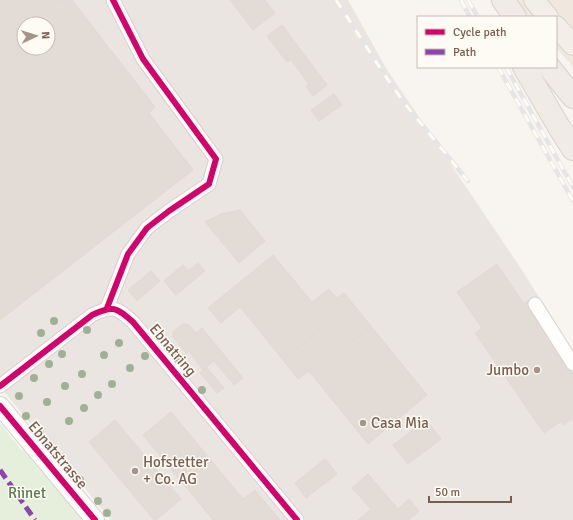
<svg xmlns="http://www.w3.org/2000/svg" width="573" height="520" font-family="Signika,sans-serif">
<rect width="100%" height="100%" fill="#f8f5f0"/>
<!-- residential -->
<path fill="#f0e8df" d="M515,0H573V67L556,48V17H527Z"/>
<!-- industrial -->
<path fill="#ebe5e1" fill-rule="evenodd" d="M0,0H348L386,68L520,267L552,318L573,354V520H111L0,387ZM24,24H48V48H24Z"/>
<!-- green -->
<path fill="#e6eedc" d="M0,423L22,451L25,449L85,520H0Z"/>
<!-- building -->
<g fill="#e3dbd5" stroke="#e1d9d2">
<path d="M0,0H62L31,24H24V29L0,48Z"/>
<path d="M62,0H72L155,107L149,113L193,170L0,320V287L1,285L0,284V48L24,29V48H48V24H31Z"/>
<path d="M230,0H265L275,13L253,30Z"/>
<path d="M282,25L327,85L313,96L306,86L309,84L291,60L287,62L267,36Z"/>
<path d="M334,94L342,105L319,121L311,110Z"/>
<path d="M240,210L265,241L239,263L205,222L221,214Z"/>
<path d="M273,255L312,302L329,289L337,298L344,293L371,326L343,349L325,326L283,360L240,307L221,323L208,308Z"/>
<path d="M198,263L205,271L176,295L164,281L183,265L188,271Z"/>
<path d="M497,264L524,304L527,301L570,364L568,366L573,374V420L572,419L563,425L560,422L544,433L475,333L482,328L457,292Z"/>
<path d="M151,271L160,281L137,301L128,290Z"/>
<path d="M183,324H188L196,333L202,328L243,378L234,385L214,361L203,370L189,351L186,353L173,337V332Z"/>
<path d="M325,326L343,349L371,326L427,395L368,444L309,371L298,379L283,360Z"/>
<path d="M207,368L224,388L217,393L200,373Z"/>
<path d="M171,412L243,499L218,520H213L143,435Z"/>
<path d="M115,420L181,499L156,520H154L89,442Z"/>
<path d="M426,420L441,439L408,464L393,445Z"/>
<path d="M325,459L337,474L306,498L295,483Z"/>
<path d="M368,474L398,509L409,499L419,511L409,520H358L371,509L352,488Z"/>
<path d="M255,490L280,520H218L243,499Z"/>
</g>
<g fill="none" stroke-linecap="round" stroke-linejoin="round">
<!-- street casing -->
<g stroke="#d6d1cb" stroke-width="15">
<g id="street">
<path d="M535,304L573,364"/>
<path d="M107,308L128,254L147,228L169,211L209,184L216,159L143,59L113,0"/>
<path d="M0,386L92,315C113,305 116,307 133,322L297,520"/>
</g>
</g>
<!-- secondary casing -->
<g stroke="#d8d2cc" stroke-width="20">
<path id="secondary" d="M0,406L95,520"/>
</g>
<!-- primary casing -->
<g stroke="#d9d2cd" stroke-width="22">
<g id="primary">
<path d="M534,0L548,17"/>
<path d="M556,26L573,45"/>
</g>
</g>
<!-- highway casing -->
<g stroke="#d9d2cd" stroke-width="24">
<g id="highway">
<path d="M503,0L515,17"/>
<path d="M524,67L559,127L573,149"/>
<path d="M549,67L573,97"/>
</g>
</g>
<!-- street -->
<use href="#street" stroke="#fefefd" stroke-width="13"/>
<!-- secondary -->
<use href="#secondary" stroke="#fefefd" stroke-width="18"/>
<!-- primary -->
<use href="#primary" stroke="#f3efe8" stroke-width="20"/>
<!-- highway -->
<use href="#highway" stroke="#f1ebe8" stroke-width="22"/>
<!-- rail casing -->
<g stroke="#e6e4e6" stroke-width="4.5">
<g id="rail">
<path d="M336,0L384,74L405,104L468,181"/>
<path d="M461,0L470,17"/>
<path d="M468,0L478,17"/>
<path d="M498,67L573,201"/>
<path d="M506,67L573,187"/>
</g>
</g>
<!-- rail -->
<use href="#rail" stroke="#fefaf4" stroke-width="3" stroke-dasharray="9" stroke-linecap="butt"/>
<!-- quiet -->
<path stroke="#8e44ad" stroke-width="5" stroke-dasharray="10 5" stroke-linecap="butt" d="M0,470L35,520"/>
<!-- cycleway casing -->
<g stroke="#fefaf4" stroke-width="8">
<g id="cycleway">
<path d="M107,308L128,254L147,228L169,211L209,184L216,159L143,59L113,0"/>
<path d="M0,386L92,315C113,305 116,307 133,322L297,520"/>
<path d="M0,406L95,520"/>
</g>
</g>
<!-- cycleway -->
<use href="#cycleway" stroke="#d6006c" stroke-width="6"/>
</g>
<!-- trees -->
<g fill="#9fb194">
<circle cx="54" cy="321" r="4"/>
<circle cx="87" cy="330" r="4"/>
<circle cx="41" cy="333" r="4"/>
<circle cx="158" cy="336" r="4"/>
<circle cx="119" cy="343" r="4"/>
<circle cx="168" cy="348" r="4"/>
<circle cx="62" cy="354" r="4"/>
<circle cx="104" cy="355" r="4"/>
<circle cx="145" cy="356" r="4"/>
<circle cx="177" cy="358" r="4"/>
<circle cx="49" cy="364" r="4"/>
<circle cx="130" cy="368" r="4"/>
<circle cx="82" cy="374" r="4"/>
<circle cx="34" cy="378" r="4"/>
<circle cx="112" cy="384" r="4"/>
<circle cx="65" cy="386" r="4"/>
<circle cx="202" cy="390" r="4"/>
<circle cx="98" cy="395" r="4"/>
<circle cx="19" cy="396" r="4"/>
<circle cx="47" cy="402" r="4"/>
<circle cx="84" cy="408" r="4"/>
<circle cx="26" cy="416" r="4"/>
<circle cx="69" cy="421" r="4"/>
<circle cx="40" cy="433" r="4"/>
<circle cx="60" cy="457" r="4"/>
<circle cx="80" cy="480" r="4"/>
<circle cx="98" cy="501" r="4"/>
<circle cx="107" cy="513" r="4"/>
</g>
<!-- markers -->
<g fill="#a49489" stroke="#fefaf4" stroke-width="1.5">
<circle cx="537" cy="370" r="4"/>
<circle cx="363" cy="423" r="4"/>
<circle cx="135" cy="471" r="4"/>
</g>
<g text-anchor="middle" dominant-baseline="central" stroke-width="3" stroke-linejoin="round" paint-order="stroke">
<!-- street labels -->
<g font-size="15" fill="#765f51" stroke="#fefaf4">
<text transform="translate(173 350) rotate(50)">Ebnatring</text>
<text transform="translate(58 455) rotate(50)">Ebnatstrasse</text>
</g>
<!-- poi labels -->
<g font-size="15" fill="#765f51" stroke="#fefaf4" text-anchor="start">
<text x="529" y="370" text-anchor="end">Jumbo</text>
<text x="371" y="423">Casa Mia</text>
<text x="143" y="462">Hofstetter<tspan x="143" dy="17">+ Co. AG</tspan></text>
</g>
<!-- park labels -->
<g font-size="15" fill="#577a49" stroke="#fefaf4">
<text x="27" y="493">Riinet</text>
</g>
</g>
<!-- legend -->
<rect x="417" y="16" width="140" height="52" fill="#fefaf4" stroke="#c8bcb3"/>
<rect x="425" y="29" width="20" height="6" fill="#d6006c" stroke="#c8bcb3"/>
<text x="453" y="36" font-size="12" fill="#765f51">Cycle path</text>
<rect x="425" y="49" width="20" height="6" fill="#8e44ad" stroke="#c8bcb3"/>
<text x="453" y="56" font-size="12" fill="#765f51">Path</text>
<!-- north arrow -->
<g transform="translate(36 36) rotate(86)"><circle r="19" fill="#fefaf4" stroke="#c8bcb3"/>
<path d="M0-3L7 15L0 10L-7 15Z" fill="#a49489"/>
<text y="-6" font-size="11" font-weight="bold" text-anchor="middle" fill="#765f51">N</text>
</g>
<!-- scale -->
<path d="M429 496v6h82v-6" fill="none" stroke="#765f51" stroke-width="2"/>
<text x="435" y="496" font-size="12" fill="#765f51" stroke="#fefaf4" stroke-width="3" paint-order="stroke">50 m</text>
</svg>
